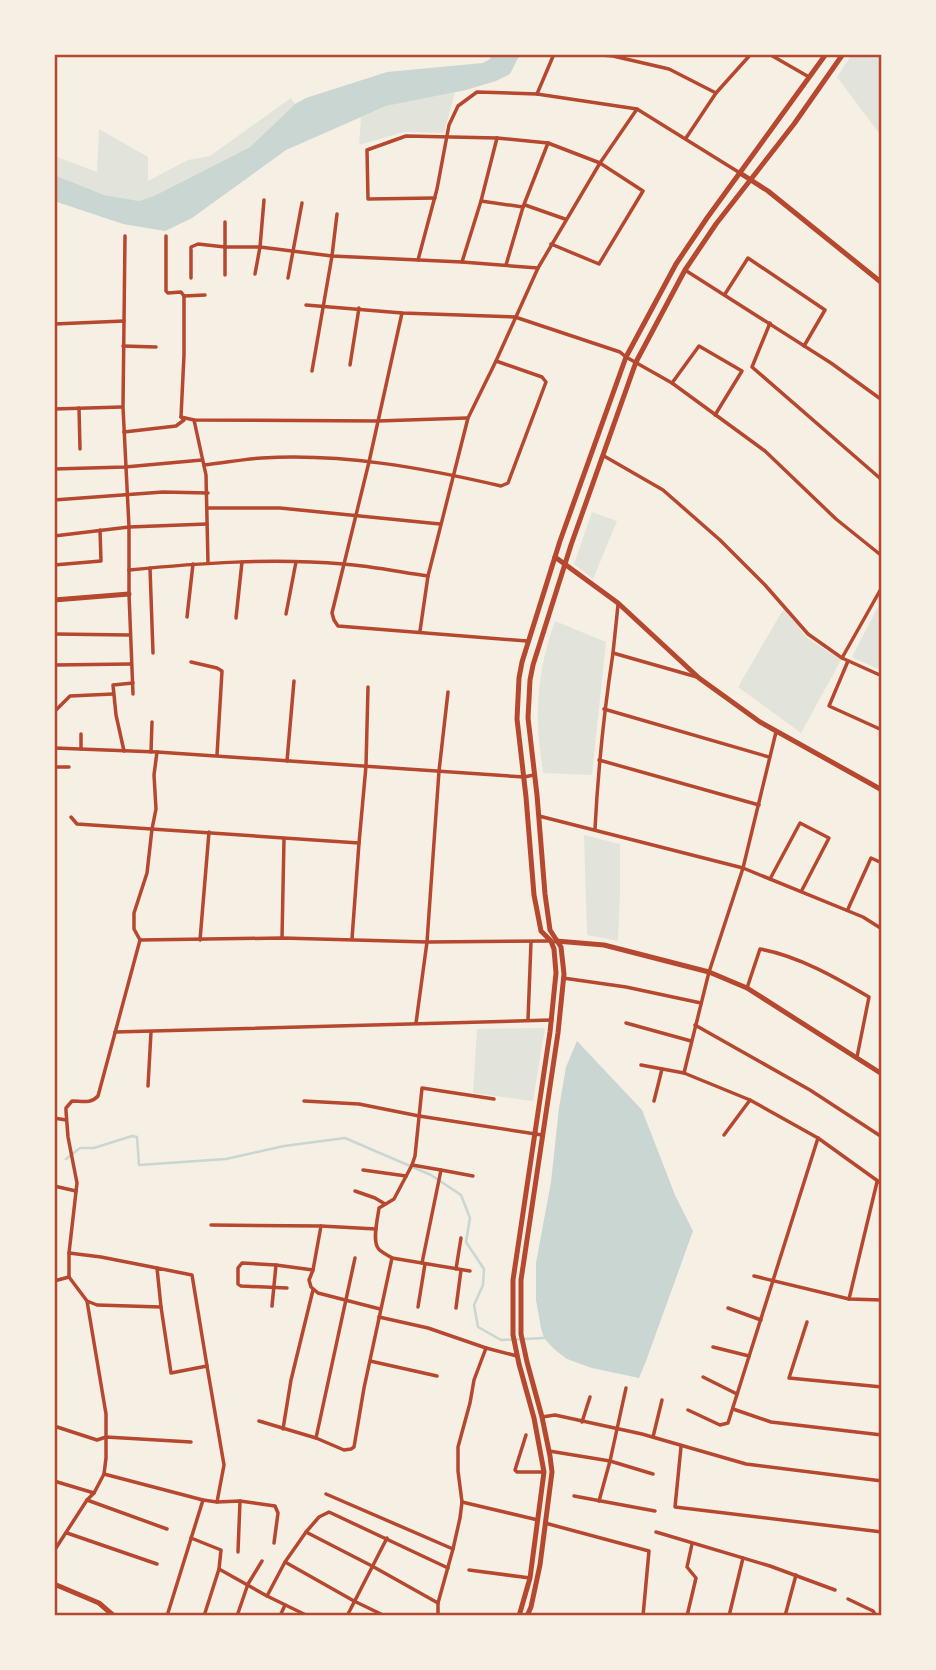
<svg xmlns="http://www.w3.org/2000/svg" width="936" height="1670" font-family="Raleway,sans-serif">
<rect width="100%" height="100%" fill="#f6efe4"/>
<!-- green -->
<g fill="#e2e4dc">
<path d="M852,54H882V137L837,77Z"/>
<path d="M455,92L444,133L404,132L359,145L361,117L386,106Z"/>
<path d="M291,98L295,104L250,147L154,196L139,201L103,195L54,175V156L97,172L99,129L148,157V181L188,160L210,156Z"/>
<path d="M592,512L617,521L593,579L574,564Z"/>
<path d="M882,599V671L852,657Z"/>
<path d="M784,608L806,637L841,660L801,733L738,687Z"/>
<path d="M555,621L606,642L592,775L543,773C541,756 538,740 538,723C537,688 543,654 555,621Z"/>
<path d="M584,835L620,844V894L618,941L587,935Z"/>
<path d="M545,1028L533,1101L473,1093L477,1029Z"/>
</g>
<!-- water -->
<g fill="#c9d6d2">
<path d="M492,54H520L510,74L496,81L466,90L386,106L286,150L192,218L165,231L123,224L54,201V175L104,195L139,201L154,196L250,147L295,104L306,98L387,72L483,63L490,59Z"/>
<path d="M577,1041L642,1110L675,1195L693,1231L646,1361L639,1378L592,1368L567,1359L554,1349L544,1338L541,1328L536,1300V1263L551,1182L559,1108L566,1067Z"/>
</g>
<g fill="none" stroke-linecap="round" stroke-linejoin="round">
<!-- stream -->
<path stroke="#c9d6d2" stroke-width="2.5" d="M66,1159L80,1148H94L132,1136L137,1137L139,1165L226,1159L284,1146L345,1138L431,1175L461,1195L470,1218L466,1242L484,1269L483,1285L474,1305L478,1327L501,1340L545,1338"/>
<!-- minor -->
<g stroke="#b5482f" stroke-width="3.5">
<path d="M590,54L613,56L669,69L716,93L686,138"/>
<path d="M769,54L809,77"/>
<path d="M716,93L751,54"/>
<path d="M537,94L554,54"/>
<path d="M435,198L368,199L367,150L406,136L497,138L548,143L600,163L643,191L599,264L551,244"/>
<path d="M481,201L523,207"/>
<path d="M525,205L565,219"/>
<path d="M225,222V275"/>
<path d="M125,236L123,407L129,527V594L133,694"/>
<path d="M166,236V291L168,293L181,292L184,296L205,295"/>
<path d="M418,260L437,189L449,125L458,106L477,92L537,94L637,109L740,173"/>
<path d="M462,262L481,201L497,138"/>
<path d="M506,265L523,207L548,143"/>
<path d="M685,270L831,363L882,400"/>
<path d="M255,274L260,247L264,200"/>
<path d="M191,278V247L198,244L225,247H260L332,256L462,262L538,268"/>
<path d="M288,278L302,203"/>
<path d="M725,294L748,258L825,310L804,346"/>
<path d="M184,296V355L181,417L194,420L378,421L467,418"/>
<path d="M306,305L402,313L515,317L620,352L626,357L672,383L765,451L836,519L882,556"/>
<path d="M402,313L369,462L332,613L334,620L338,626L527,641"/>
<path d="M770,323L752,367L882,480"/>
<path d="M54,324L124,321"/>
<path d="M123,346L156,347"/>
<path d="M350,365L359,308"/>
<path d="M312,371L332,256L337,214"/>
<path d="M672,383L699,346L742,371L715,415"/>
<path d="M79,408L80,449"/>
<path d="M54,409L122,407"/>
<path d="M194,420L206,475L208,563"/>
<path d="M124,432L176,426L184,420L181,417"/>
<path d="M604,456L663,490L720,540L765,585L808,634L842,658L882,676"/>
<path d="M204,465C223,463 243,459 262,458C342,453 424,468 501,486L508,483L546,382L542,377L496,361"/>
<path d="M54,469L125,467L202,460"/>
<path d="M54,500L163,492L208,493"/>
<path d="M207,508H280L440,524"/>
<path d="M54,536L129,527L207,524"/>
<path d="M54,565L101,561L100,530"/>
<path d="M150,568L153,653"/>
<path d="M129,570C199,563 272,558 343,564C371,566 400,572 428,576"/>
<path d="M618,605L613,653L697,677"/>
<path d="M286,614L296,562"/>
<path d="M187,617L193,564"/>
<path d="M236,618L242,562"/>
<path d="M420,631L428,576L468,418L496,361L538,268L600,163L637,109"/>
<path d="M54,634L129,635"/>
<path d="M842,658L882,587"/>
<path d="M848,661L829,706L882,730"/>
<path d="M191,662L217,668L222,671L217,755"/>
<path d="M54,665L131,664"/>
<path d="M604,709L769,757"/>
<path d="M54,712L70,696L113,694"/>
<path d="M81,734V749"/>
<path d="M54,748L157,752L524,777L534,775"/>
<path d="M124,751L116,715L113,685L133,683"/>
<path d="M151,752L152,722"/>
<path d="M599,760L759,805"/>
<path d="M287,761L294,681"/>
<path d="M54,767H69"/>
<path d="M539,816L743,868L863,917L882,929"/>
<path d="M71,817L77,824L359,843L352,939"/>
<path d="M595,829C598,770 604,712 613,653"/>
<path d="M359,843L366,766L368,687"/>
<path d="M770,879L800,823L829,838L802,890"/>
<path d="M848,909L871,858L882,863"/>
<path d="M282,938L284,839"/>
<path d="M140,940L282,938L427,942L551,941"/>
<path d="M200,940L209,832"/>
<path d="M563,978L626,987L701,1003"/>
<path d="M747,988L760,949C798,956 835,977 869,997L857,1057"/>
<path d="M528,1020L531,942"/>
<path d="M416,1023L427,942L439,771L448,692"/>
<path d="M626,1023L691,1041"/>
<path d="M695,1025L810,1090L882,1137"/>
<path d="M115,1032L552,1020"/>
<path d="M641,1065L684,1073L750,1100L818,1138L882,1184"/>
<path d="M684,1073L709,972L743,868L776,732"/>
<path d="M148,1086L151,1032"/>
<path d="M304,1101L359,1104L419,1116L542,1135"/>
<path d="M654,1101L662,1069"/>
<path d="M54,1118L66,1120"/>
<path d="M724,1135L750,1100"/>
<path d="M412,1165L441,1170L422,1263"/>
<path d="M363,1170L406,1176"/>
<path d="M441,1170L473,1176"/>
<path d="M54,1186L76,1191"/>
<path d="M355,1191L375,1198L385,1204"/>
<path d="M211,1225L321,1226L376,1229"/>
<path d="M321,1226L313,1270L309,1280L311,1287L318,1293L380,1309"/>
<path d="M69,1253L101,1257L157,1268"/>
<path d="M392,1258L470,1271"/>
<path d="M456,1269L461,1238"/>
<path d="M754,1276L849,1299L882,1300"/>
<path d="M54,1281L69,1277"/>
<path d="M287,1288L241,1286L238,1284V1268L242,1263L276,1265L313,1270"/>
<path d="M849,1299L877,1182"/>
<path d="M87,1301L97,1305L161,1307L171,1373L207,1366L224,1465L217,1502"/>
<path d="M272,1306L276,1265"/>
<path d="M161,1307L157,1268L192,1275L207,1366"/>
<path d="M418,1307L425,1264"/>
<path d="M456,1308L461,1270"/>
<path d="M728,1308L761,1320"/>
<path d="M379,1317L428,1328L486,1348L517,1356"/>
<path d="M807,1322L789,1378L882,1387"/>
<path d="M713,1347L749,1356"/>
<path d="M370,1361L437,1376"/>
<path d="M703,1377L737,1394"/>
<path d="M733,1409L771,1422L882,1435"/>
<path d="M688,1410L720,1425L728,1423L818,1138"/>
<path d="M542,1417L555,1415L642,1434L746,1464L882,1481"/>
<path d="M259,1421L316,1438L344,1450L351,1449L354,1447L364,1388L392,1258C388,1255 380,1252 378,1248C372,1240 378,1217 379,1208L394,1199L412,1165L415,1156L422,1088L494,1099"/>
<path d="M582,1422L590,1397"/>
<path d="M54,1426L97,1440L106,1437L191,1442"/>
<path d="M283,1429L291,1380L313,1290"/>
<path d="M526,1435L515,1470L517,1472H544"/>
<path d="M653,1437L662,1400"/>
<path d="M316,1438L355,1258"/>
<path d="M681,1447L675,1507L882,1532"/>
<path d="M549,1451L610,1461L653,1474"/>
<path d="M104,1474L203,1500L217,1502L240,1501L275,1506L278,1513L274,1543"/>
<path d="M54,1481L94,1493"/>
<path d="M326,1494L453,1549L438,1603V1616"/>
<path d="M574,1496L655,1511"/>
<path d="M87,1500L167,1529"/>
<path d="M599,1501L610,1461L626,1388"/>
<path d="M462,1502L538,1520"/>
<path d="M545,1523L649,1551L643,1616"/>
<path d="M306,1532L319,1517L329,1512L448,1568"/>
<path d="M656,1532L770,1566L835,1590"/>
<path d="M67,1533L157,1564"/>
<path d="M191,1538L221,1550L219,1569L267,1596L308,1616"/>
<path d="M453,1549L460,1518L462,1502L458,1471V1447L470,1403L474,1380L486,1348"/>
<path d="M54,1551L87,1500L94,1493L104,1474L106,1458V1414L87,1301L69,1277V1253L77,1183L68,1137L66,1111V1108L72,1101C82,1101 91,1104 98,1096L140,940L134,929V913L147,873L152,829L156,809L154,775L157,752"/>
<path d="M238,1552L240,1501"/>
<path d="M285,1562L354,1601L385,1616"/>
<path d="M469,1570L530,1578"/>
<path d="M267,1596L285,1562L306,1532L372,1566L438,1603"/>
<path d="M848,1599L873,1611L876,1616"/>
<path d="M167,1616L203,1500"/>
<path d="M204,1616L219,1569"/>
<path d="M237,1616L248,1584L262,1561"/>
<path d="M280,1616L285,1605"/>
<path d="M347,1616L387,1538"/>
<path d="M687,1616L696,1578L687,1567L692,1544"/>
<path d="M729,1616L743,1558"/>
<path d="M785,1616L796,1575"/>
</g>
<!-- tertiary -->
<g stroke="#b5482f" stroke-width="5">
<path d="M740,173L768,191L882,283"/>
<path d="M555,557L618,603L699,678L760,722L882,790"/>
<path d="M54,600L129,594"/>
<path d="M556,941L604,945L709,972L747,988L882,1074"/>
<path d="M54,1584L99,1603L114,1616"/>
</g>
<!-- secondary -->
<g stroke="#b5482f" stroke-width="5">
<path d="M519,1616L530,1578L544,1472L534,1418L519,1364L513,1335V1280L550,1032L556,973L554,949L551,941L541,931L534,895L526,797L517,719L519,678L522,662L560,541L626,357L676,264L707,218L826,54"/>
<path d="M527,1616L531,1607L540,1565L552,1472L550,1456L542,1417L527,1362L521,1334V1280L558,1033L564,974L561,947L550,930L545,894L537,795L528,718L530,680L533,665L571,545L636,362L685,270L716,224L794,124L843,54"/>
</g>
</g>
<!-- border -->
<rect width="936" height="1670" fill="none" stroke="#f6efe4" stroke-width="112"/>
<rect x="56" y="56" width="824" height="1558" fill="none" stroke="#b5482f" stroke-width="2.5"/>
</svg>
